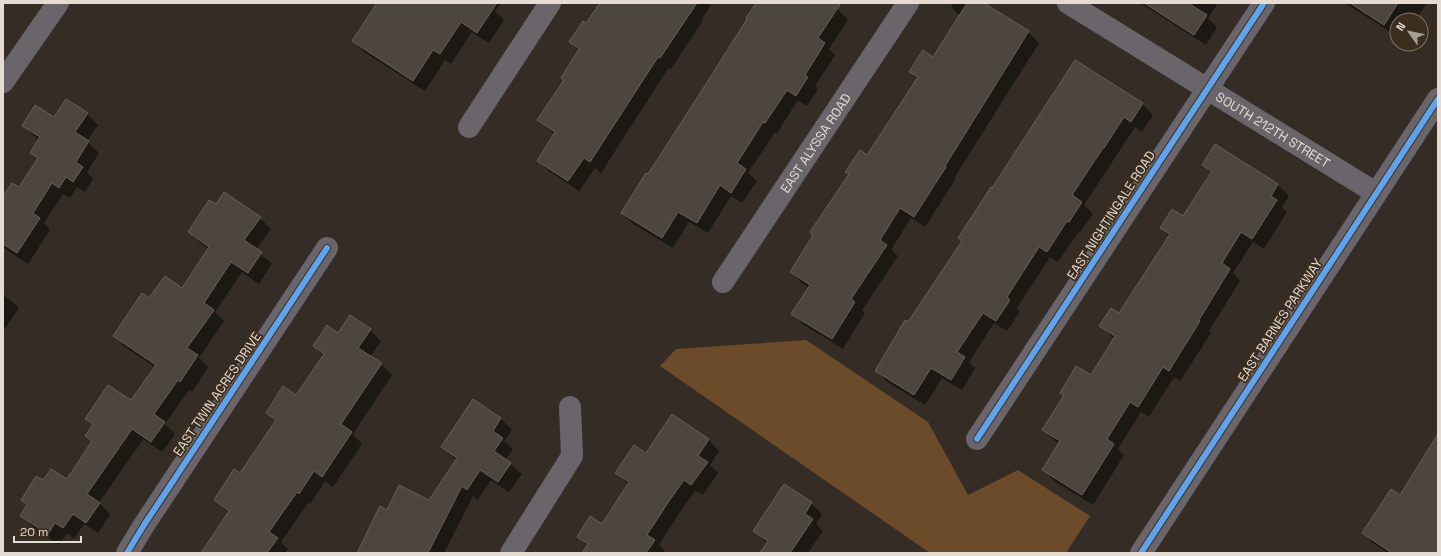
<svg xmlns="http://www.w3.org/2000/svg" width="1441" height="556" font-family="'Space Grotesk',sans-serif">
<rect width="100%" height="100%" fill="#352d25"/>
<!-- green -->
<path fill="#6b4b29" d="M806,340L928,422L968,495L1018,470L1090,516L1066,553H930L660,366L676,349Z"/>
<!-- shadow -->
<g fill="#0007">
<path d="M378,3H501L495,11L504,20L489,43L472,32L451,64L445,60L425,91L364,52L353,41Z"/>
<path d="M601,3H712L702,19L703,20L671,69L669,67L601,173L595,168L579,191L549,171L538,161L555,135L538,120L565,80L579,51L570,42L586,24Z"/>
<path d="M758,3H832L848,20L829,49L835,55L815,86L818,89L807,106L798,100L777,133L775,132L748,173L757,181L742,203L731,196L708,233L689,222L673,248L633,224L622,213L648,175Z"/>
<path d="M954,3H982L1028,32L1039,43L955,177L956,178L925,227L911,218L891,250L898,256L862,310L865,313L843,349L804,325L793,314L809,288L802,283L791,272L849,175L847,172L868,157L918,79L910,72L933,58L960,16L951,7Z"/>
<path d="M1140,3H1218L1208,18L1217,27L1206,45Z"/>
<path d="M1345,3H1427L1416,20H1397V33L1395,35Z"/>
<path d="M1142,104L1153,115L1142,132L1135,127L1084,205L1093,214L1080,232L1079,231L1058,262L1050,257L1017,308L1020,311L1007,331L994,323L969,362L975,368L962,390L942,378L925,405L887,382L876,371L963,241L992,188Z"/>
<path d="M87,114L98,125L87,141L99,153L87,172L93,179L85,192L77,187L70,198L63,194L44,223L50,230L28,264L4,248L3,249V194L5,195L19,188L38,159L31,153L39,140L23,126L55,118Z"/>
<path d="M1216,145L1278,185L1289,196L1282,207L1287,212L1264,249L1253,242L1233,273L1240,281L1209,331L1211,333L1180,381L1174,377L1149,417L1141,412L1118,449L1124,455L1093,505L1054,481L1044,470L1060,444L1054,440L1043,430L1064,396L1061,393L1091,377L1114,339L1101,326L1119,314L1170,236L1161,228L1183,217L1212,173L1203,164Z"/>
<path d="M217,205L260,218L271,229L256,250L272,264L259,284L242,272L215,312L224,321L199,358L208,367L192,392L189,390L165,424L175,434L162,452L143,439L99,503L110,514L98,533L84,524L74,539L67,533L59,545L32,526L21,515L43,482L67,481L93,442L86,436L93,426L86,419L131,401L155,367L125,347L114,336L150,299L182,289L209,249L200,243L189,232Z"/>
<path d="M3,294L19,308L4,330H3Z"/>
<path d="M370,330L381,341L370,357L381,364L392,375L353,434L362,444L333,487L325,481L310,504L308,503L281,542L288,549L285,553H202L229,513L215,500L240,475L276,422L267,413L297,396L324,356L314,346L338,334Z"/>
<path d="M473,401L501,419L512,430L504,441L513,449L505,460L522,474L509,492L491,480L478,500L473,496L444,553H359L388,511L429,501L456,460L442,447Z"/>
<path d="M672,416L709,440L719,451L710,465L718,473L703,495L695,491L680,512L659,545L665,551L664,553H584L588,546L578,537L602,525L629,485L617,473L646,454Z"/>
<path d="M1438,436V553H1388L1374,544L1363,533L1400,496Z"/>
<path d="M811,503L822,514L816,524L823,531L808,553H762L768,544L754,531Z"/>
</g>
<!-- building -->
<g fill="#4d463f" stroke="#666059">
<path d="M377,3H497L477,33L461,22L440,54L433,50L413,81L352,41Z"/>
<path d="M600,3H697L660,58L658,57L590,162L584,158L568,181L537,161L555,132L537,120L564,80L561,78L579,49L569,42L583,21L586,23Z"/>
<path d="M756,3H841L818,38L825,43L805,75L808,77L796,96L787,90L765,123L763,122L737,163L746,169L731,193L720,185L697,223L678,212L662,238L621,213L646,173L648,174L706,84L747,19L746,18Z"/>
<path d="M967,3H984L1029,31L945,166L946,167L914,217L900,208L880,240L887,245L851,299L855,302L832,339L791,314L810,285L790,272L813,235L810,232L849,174L845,172L860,150L867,155L918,77L909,72L923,50L933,57Z"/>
<path d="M1144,3H1188L1207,15L1194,35Z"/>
<path d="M1350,3H1398L1384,25Z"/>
<path d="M1075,60L1143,103L1131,122L1124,117L1104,148H1103L1072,195L1082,202L1069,222L1067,221L1047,252L1039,247L1007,297L1010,300L996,321L983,313L957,352L965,357L951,380L931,368L914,395L875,371L905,320L908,322L962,241L958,238L991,187L992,188Z"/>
<path d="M66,99L88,113L75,132L89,141L76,162L83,167L73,182L66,177L59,188L52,183L33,213L40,218L17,253L3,244V196L12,183L19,187L38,158L30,153L40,137L22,126L35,105L54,117Z"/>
<path d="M1215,144L1278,184L1271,196L1277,200L1252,239L1241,232L1222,263L1230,269L1199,320L1200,321L1169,371L1163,367L1138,407L1130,402L1107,439L1114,444L1082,495L1042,470L1060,441L1042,430L1064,395L1060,393L1076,366L1091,375L1115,336L1099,326L1111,308L1119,313L1170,234L1160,228L1172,209L1183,216L1212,171L1202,165Z"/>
<path d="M224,192L261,217L244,240L262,252L248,273L231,262L204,303L214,310L187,348L198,355L180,382L178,380L154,414L165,422L151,442L132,429L87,494L100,503L86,523L73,514L63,528L55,523L48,534L20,516L27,505L21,500L36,476L43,480L51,469L67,479L92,441L85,436L93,424L85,419L108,385L131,400L156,365L113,336L142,293L149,298L165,276L182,288L209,247L188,232L209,200L216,204Z"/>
<path d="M350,315L371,329L358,348L382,363L341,424L352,432L322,477L314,471L299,494L297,492L269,532L278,538L267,553H201L229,511L214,500L234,469L240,473L276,420L266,413L283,386L296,395L324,354L313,346L327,325L338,333Z"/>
<path d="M473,399L501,418L493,431L503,438L494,451L511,463L498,482L480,470L467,490L462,486L428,553H357L380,506L387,510L399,485L429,500L457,458L441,447Z"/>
<path d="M672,414L709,439L698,456L708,462L691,485L684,480L669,501L647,535L655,540L646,553H582L588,544L577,537L590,516L602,524L629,482L615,473L634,445L646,453Z"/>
<path d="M1438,434V553H1392L1362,533L1391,489L1400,495Z"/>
<path d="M784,484L812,502L805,514L813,519L790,553H760L768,541L753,531Z"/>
</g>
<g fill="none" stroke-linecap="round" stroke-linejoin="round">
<!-- minor -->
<g stroke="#6a656b" stroke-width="22">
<path id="s1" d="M1068,3L1376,193"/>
<path d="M3,82L58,3"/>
<path d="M469,127L550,3"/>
<path id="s2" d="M723,282L908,3"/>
<path d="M977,439L1264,3"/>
<path d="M127,553L144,525L327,248"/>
<path d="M511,553L572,456L570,407"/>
<path d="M1141,553L1438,99"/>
</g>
<!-- cycleway casing -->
<g stroke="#3c2d1e" stroke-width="8">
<g id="cycleway">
<path d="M977,439L1264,3"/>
<path d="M127,553L144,525L327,248"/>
<path d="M1141,553L1438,99"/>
</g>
</g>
<!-- cycleway -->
<use href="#cycleway" stroke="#60a3ed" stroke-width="6"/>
</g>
<g text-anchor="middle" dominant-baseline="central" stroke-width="3.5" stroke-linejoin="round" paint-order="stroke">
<!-- street labels -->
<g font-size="13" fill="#e5dbd2" stroke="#3c2d1e">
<text stroke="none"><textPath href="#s1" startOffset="241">SOUTH 212TH STREET</textPath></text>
<text stroke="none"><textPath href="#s2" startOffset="167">EAST ALYSSA ROAD</textPath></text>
<text transform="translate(1111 215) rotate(-57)">EAST NIGHTINGALE ROAD</text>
<text transform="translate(1280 320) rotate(-57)">EAST BARNES PARKWAY</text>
<text transform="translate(217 394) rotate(-56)">EAST TWIN ACRES DRIVE</text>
</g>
</g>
<!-- border -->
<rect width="1441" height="556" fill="none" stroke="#e5dbd2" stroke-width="8"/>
<!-- north arrow -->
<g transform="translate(1409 32) rotate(303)"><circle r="19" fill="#3c2d1e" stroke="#807366"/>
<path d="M0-3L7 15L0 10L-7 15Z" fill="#a79e95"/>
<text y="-6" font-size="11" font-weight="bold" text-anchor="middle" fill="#e5dbd2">N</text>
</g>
<!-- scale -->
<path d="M14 536v6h67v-6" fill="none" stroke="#e5dbd2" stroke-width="2"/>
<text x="20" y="536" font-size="12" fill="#e5dbd2" stroke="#3c2d1e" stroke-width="3" paint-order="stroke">20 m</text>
</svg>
